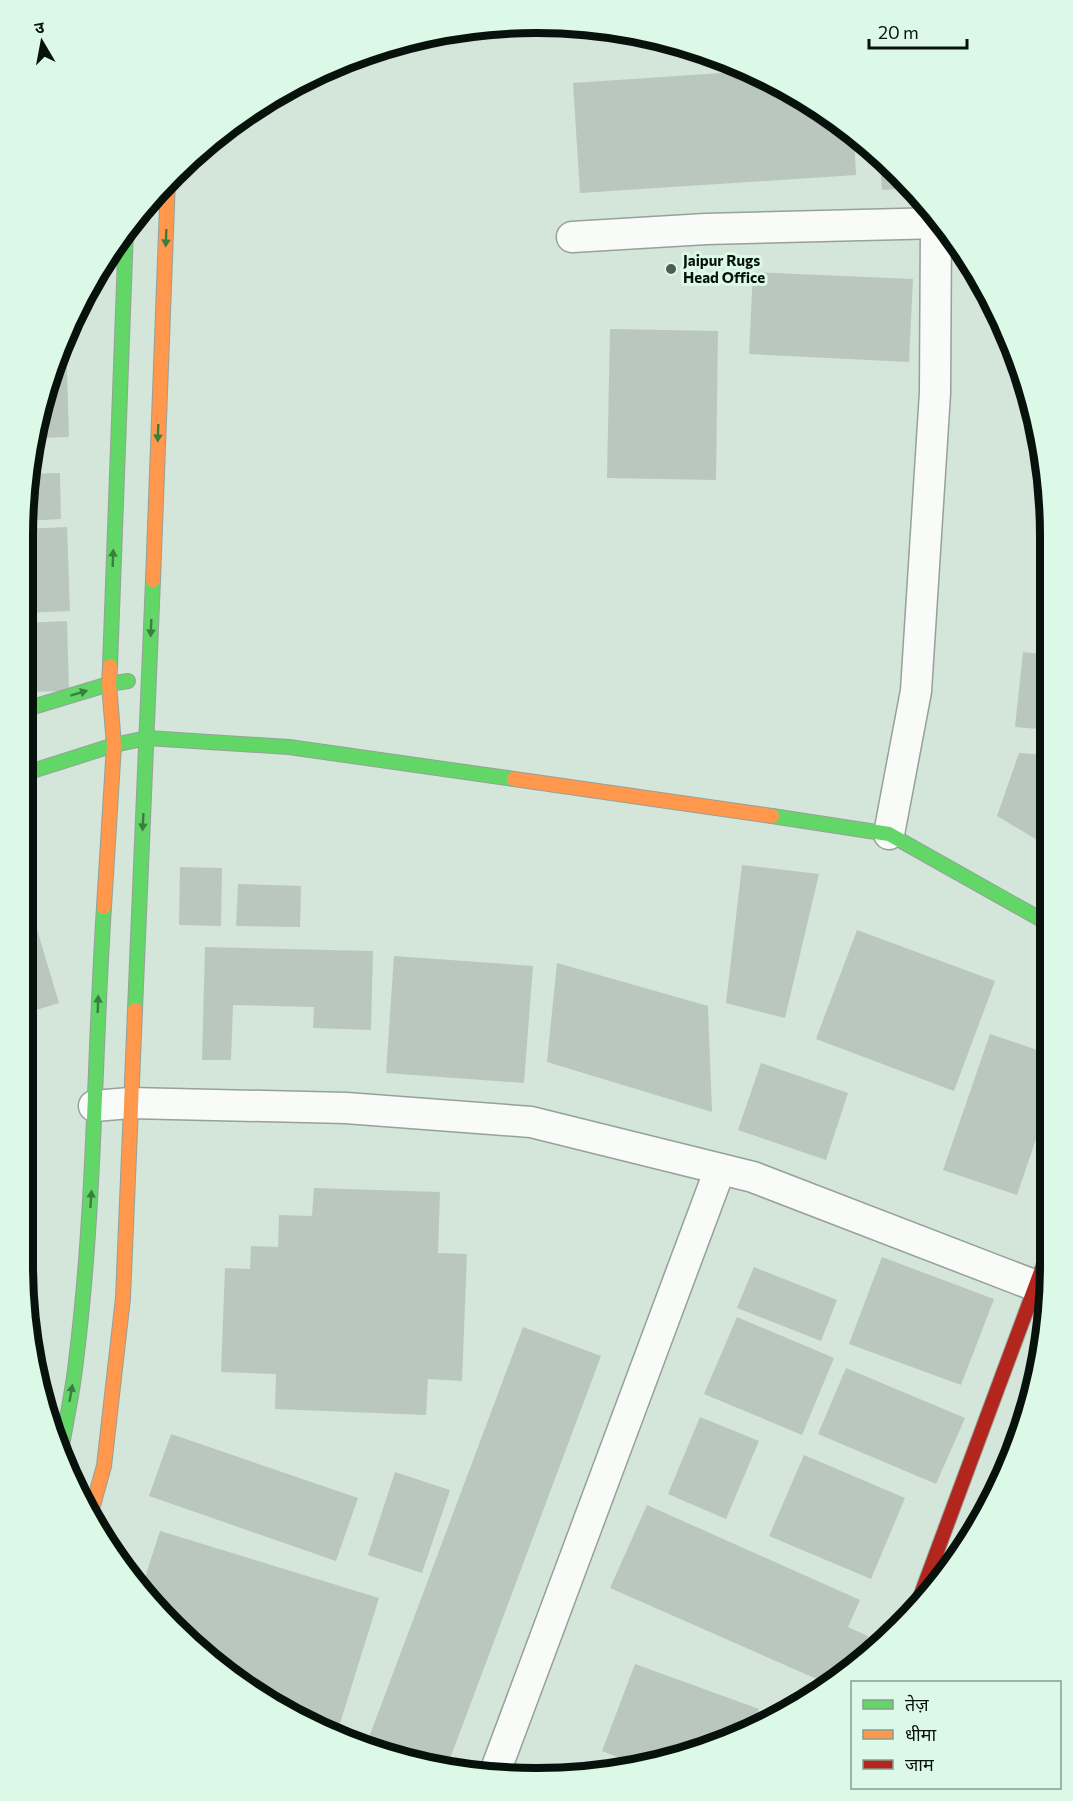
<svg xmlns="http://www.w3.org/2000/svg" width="1073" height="1801" font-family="Commissioner,'Noto Sans Devanagari',sans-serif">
<rect width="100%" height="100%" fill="#d4e5da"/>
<!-- building -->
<g fill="#bac7be">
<path d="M751,71L822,109L854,137L856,175L580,193L573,83Z"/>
<path d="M880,160L892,170L912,188L882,190Z"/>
<path d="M753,272L913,279L909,362L749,354Z"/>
<path d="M610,329L718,331L716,480L607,478Z"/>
<path d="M66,338L69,437L36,438L50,371Z"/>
<path d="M60,473L61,519L24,521V503L29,474Z"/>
<path d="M67,527L70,611L23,613L24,529Z"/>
<path d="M67,621L69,691L23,692V623Z"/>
<path d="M1023,652L1049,655V730L1015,727Z"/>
<path d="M1019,753L1049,755V847L997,816Z"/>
<path d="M742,865L819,874L785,1018L726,1003Z"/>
<path d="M180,867L222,868L221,926L179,925Z"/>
<path d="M238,884L301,886L300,927L236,926Z"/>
<path d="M30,906L59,1003L23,1014V908Z"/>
<path d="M857,930L995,981L954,1091L816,1039Z"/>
<path d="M205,947L373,951L371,1030L313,1028L314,1007L233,1005L231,1060H202Z"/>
<path d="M394,956L533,966L524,1083L386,1073Z"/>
<path d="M557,963L708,1006L712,1112L547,1062Z"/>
<path d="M990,1034L1049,1054V1101L1017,1195L943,1170Z"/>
<path d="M761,1063L848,1093L826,1160L738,1130Z"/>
<path d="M314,1188L440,1192L438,1253L467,1254L462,1381L428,1379L426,1415L275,1409L276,1374L221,1372L225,1268L250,1269L251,1246L278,1247L279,1215L312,1216Z"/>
<path d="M882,1257L994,1299L961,1385L849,1344Z"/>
<path d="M754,1267L837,1300L821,1341L737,1308Z"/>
<path d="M737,1317L834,1358L802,1435L704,1394Z"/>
<path d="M523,1327L601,1356L448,1764L372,1751L365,1748Z"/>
<path d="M846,1368L965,1418L936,1484L818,1434Z"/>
<path d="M700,1417L759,1441L726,1519L668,1494Z"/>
<path d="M171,1434L358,1498L336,1561L149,1496Z"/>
<path d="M804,1455L905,1498L871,1579L769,1536Z"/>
<path d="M395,1472L450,1490L422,1573L368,1555Z"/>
<path d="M647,1505L860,1600L848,1627L868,1636L854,1668L849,1672L828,1684L610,1588Z"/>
<path d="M160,1531L379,1598L337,1733L224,1672L141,1590Z"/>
<path d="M635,1664L759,1709L753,1724L701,1751L633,1763L602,1751Z"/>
</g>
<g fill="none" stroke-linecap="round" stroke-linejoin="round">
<!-- street casing -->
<g stroke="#95a199" stroke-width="33">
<g id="street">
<path d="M572,237L706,229L941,223"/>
<path d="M889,834L916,691L935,393L936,223"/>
<path d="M94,1106L130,1103L346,1108L531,1122L753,1177L1036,1286"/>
<path d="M495,1772L720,1169"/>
</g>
</g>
<!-- fast casing -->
<g stroke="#95a199" stroke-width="16">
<g id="fast">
<path d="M110,666L126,230"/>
<path d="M23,710L109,684L128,681"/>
<path d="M23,774L114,745L147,738L289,747L514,779"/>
<path d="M772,816L889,834L1049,924"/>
<path d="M135,1010L153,580"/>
<path d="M61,1451C66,1421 73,1391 76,1361C95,1210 94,1059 104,907"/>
</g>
</g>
<!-- slow casing -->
<g stroke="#95a199" stroke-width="16">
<g id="slow">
<path d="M153,580L168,179"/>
<path d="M514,779L772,816"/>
<path d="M104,907L114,745L109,684L110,666"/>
<path d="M92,1509L104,1466L123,1298L135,1010"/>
</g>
</g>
<!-- jam casing -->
<g stroke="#95a199" stroke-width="16">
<path id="jam" d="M920,1597L1049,1250"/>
</g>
<!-- street -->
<use href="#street" stroke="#f9fbf9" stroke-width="30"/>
<!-- fast -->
<use href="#fast" stroke="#63d668" stroke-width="14"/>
<!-- slow -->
<use href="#slow" stroke="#ff974d" stroke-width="14"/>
<!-- jam -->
<use href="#jam" stroke="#b3261e" stroke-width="14"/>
</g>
<!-- one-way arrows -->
<defs><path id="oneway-solid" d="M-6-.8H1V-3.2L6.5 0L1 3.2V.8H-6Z" transform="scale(1.5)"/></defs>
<g fill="#3a7e3f">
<use href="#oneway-solid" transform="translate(166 238) rotate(92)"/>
<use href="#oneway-solid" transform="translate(158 433) rotate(92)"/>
<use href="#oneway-solid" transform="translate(113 558) rotate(-88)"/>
<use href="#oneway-solid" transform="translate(151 628) rotate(92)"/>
<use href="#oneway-solid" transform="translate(79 693) rotate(-17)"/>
<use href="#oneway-solid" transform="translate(143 822) rotate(93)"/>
<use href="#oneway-solid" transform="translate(98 1004) rotate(-88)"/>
<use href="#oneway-solid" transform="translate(91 1199) rotate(-86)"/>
<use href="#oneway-solid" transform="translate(71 1393) rotate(-80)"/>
</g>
<!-- markers -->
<circle fill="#4f5c54" stroke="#dbf9e6" stroke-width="2" cx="671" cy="269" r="6"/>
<g text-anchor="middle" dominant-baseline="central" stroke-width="6" stroke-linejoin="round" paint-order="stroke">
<!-- poi labels -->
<g font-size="15" font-weight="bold" fill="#08120c" stroke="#dbf9e6" text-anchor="start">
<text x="683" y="260">Jaipur Rugs<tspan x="683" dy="17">Head Office</tspan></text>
</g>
</g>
<!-- crop -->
<path d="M0 0H1073V1801H0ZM536 33H537A503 503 0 0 1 1040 536V1265A503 503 0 0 1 537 1768H536A503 503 0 0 1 33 1265V536A503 503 0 0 1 536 33Z" fill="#dbf9e6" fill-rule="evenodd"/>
<path fill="none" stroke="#08120c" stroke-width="8" d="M536 33H537A503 503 0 0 1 1040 536V1265A503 503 0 0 1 537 1768H536A503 503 0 0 1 33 1265V536A503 503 0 0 1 536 33Z"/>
<!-- legend -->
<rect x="851" y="1681" width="210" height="108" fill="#dbf9e6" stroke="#879d8f" stroke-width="1.5"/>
<rect x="863" y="1700" width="30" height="9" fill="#63d668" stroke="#879d8f" stroke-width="1.5"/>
<text x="905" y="1711" font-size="18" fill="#08120c">तेज़</text>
<rect x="863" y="1730" width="30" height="9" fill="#ff974d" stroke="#879d8f" stroke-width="1.5"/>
<text x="905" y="1741" font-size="18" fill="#08120c">धीमा</text>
<rect x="863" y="1760" width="30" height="9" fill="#b3261e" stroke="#879d8f" stroke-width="1.5"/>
<text x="905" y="1771" font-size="18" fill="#08120c">जाम</text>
<!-- north arrow -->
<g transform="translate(42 42) rotate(350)" stroke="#dbf9e6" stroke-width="4.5" paint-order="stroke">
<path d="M0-4.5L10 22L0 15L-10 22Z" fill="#08120c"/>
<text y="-9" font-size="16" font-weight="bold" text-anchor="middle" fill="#08120c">उ</text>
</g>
<!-- scale -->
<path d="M869 39v9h98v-9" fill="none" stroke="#08120c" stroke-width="3"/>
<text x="878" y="39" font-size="18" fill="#08120c" stroke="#dbf9e6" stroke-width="4.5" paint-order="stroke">20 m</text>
</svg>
